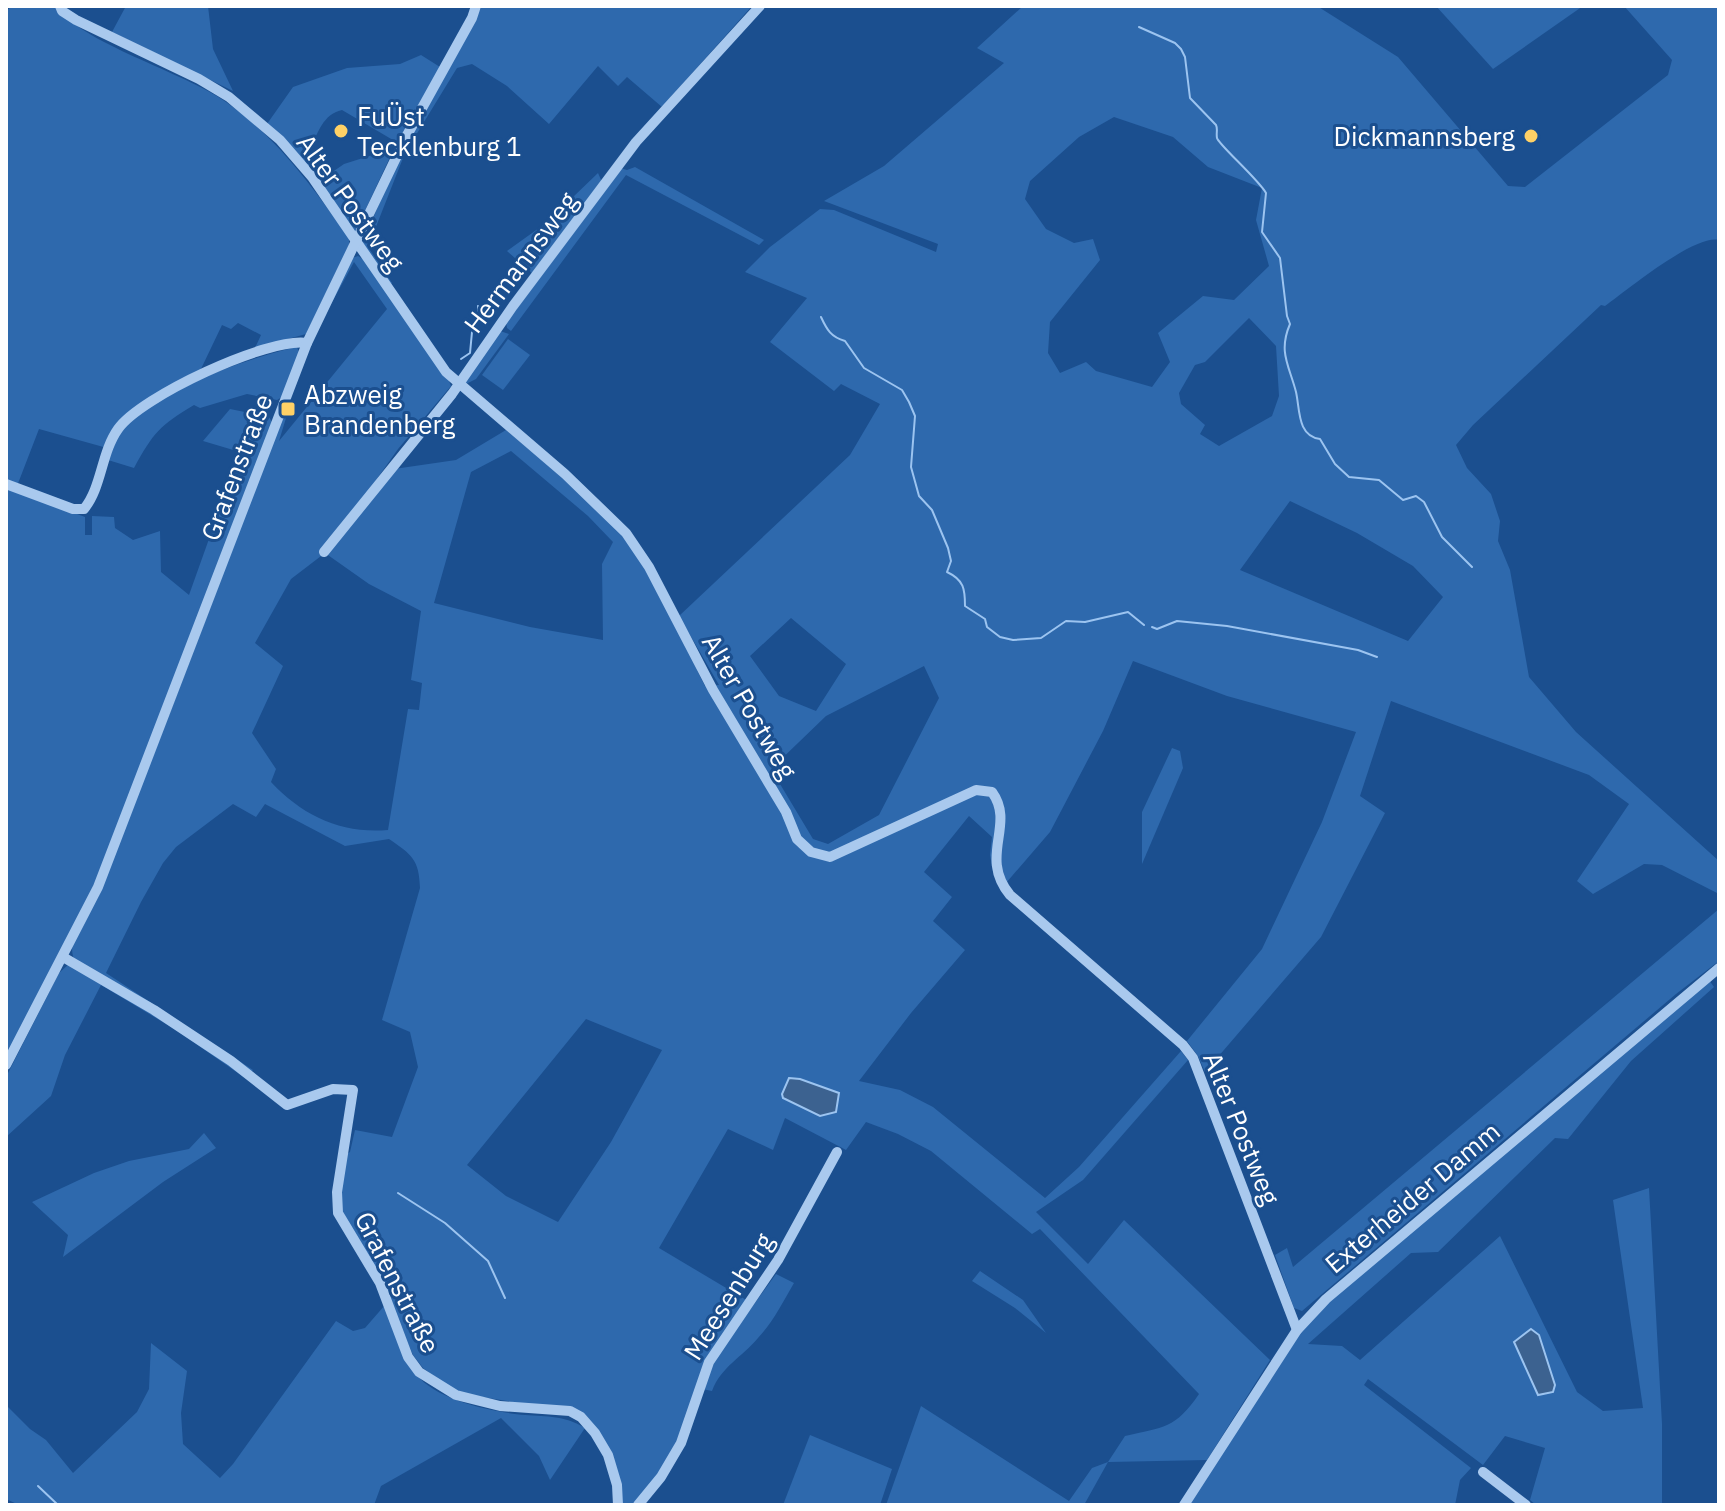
<svg xmlns="http://www.w3.org/2000/svg" width="1725" height="1511" font-family="'IBM Plex Sans',sans-serif">
<rect width="100%" height="100%" fill="#1b4f8f"/>
<!-- green -->
<g fill="#2e69ad" fill-rule="evenodd">
<path d="M11,6H57C78,42 186,73 226,102C278,138 313,188 349,238V245L306,334L255,348L261,335L238,323L231,329L222,325L200,371L154,395L107,448L39,429L17,486L6,481V12Z"/>
<path d="M126,6H208L213,49L233,91L112,32Z"/>
<path d="M482,6H752L662,107L627,77L618,86L598,66L549,124L507,86L472,64L457,68L405,153L368,247L392,283L390,285L363,243L397,160Z"/>
<path d="M1023,6H1317L1398,57L1508,186L1525,187L1668,75L1672,60L1624,6H1719V240C1695,234 1627,290 1605,306L1601,305L1473,425L1456,445L1467,468L1491,494L1500,521L1498,541L1510,570L1529,677L1576,732L1719,861V894L1662,865L1644,864L1593,894L1577,881L1629,804L1589,775L1391,701L1360,796L1385,813L1321,937L1205,1072L1198,1056L1187,1041L1262,949L1322,822L1356,732L1227,696L1133,661L1103,731L1050,832L1006,883L993,872L990,855L992,837L969,816L924,872L952,897L933,921L965,950L911,1013L859,1081L900,1090L933,1107L1045,1198L1079,1167L1181,1051L1188,1060L1083,1180L1036,1212L1088,1264L1124,1220L1270,1360L1207,1460L1108,1462L1084,1505H886L921,1406L1069,1501L1092,1468L1108,1462L1125,1436C1164,1427 1175,1429 1199,1394L1040,1229L1032,1234L931,1151L898,1134L866,1122L846,1150L785,1118L773,1150L728,1129L659,1248L748,1301L706,1360L675,1447L658,1476L633,1505H621V1482L581,1413L457,1393L423,1368L413,1355L393,1310L342,1212L341,1190L345,1155L350,1152L355,1130L392,1137L418,1067L410,1032L382,1020L420,888C419,859 412,855 389,839L345,846L265,804L256,817L233,804L176,847L163,863L141,902L106,973L253,1070L250,1073L74,959C63,931 103,906 103,880C167,727 223,571 283,417L286,418L279,441L387,309L354,262L313,337L352,258L358,256L363,259L448,378L451,386L398,449L345,524L394,469L456,460L506,430C545,463 587,496 621,534C655,573 681,639 705,686L719,685L679,616L850,455L880,404L841,384L834,391L770,342L807,298L745,272L770,247L820,209L834,210L936,252L938,244L824,201L884,166L1004,63L977,48ZM1114,117L1173,137L1208,167L1262,188L1256,220L1269,266L1234,300L1203,296L1158,333L1170,362L1152,387L1096,371L1086,362L1060,373L1048,353L1050,322L1100,260L1093,239L1074,243L1046,229L1025,199L1030,181L1079,137ZM1249,318L1276,346L1279,396L1272,416L1219,446L1200,434L1205,425L1181,404L1179,393L1195,365L1205,362ZM511,451L588,516L613,542L602,564L603,640L530,627L434,603L471,472ZM1290,501L1357,533L1413,566L1443,597L1408,641L1240,570ZM325,553L369,584L421,611L411,680L422,683L419,710L408,709L388,830C341,834 303,816 271,782L276,769L252,733L283,666L255,643L291,579ZM791,618L846,664L816,711L779,696L750,656ZM924,666L939,698L879,815L828,844L813,839L771,769L826,716ZM586,1019L662,1050L611,1142L558,1222L506,1196L467,1165Z"/>
<path d="M1436,6H1583L1493,69Z"/>
<path d="M421,55L440,67L398,143L342,110C323,114 318,133 310,149L316,160H322L331,173L344,164L385,151L391,155L355,232L308,165L267,124L293,87L347,68L400,64Z"/>
<path d="M635,167L764,240L759,245L626,175L511,331L507,328L506,322L620,168L627,170Z"/>
<path d="M598,173L602,182L533,274L507,251L546,223Z"/>
<path d="M500,331L509,334L476,379L466,384L465,380Z"/>
<path d="M508,339L530,355L503,390L482,375Z"/>
<path d="M297,347L299,352L282,397L277,400L247,394L200,408L194,405C159,426 154,432 134,468L108,460C113,448 116,436 125,427C158,389 248,358 297,347Z"/>
<path d="M230,409L269,417L272,422L110,850L78,919L6,1060V487L85,517V535H92V516L114,517L115,528L133,540L160,531L161,572L189,595L240,452L203,441Z"/>
<path d="M1172,748L1180,751L1183,768L1142,864V812Z"/>
<path d="M1719,909V961L1676,994L1302,1311L1294,1308L1275,1255L1287,1248L1293,1267Z"/>
<path d="M69,964L109,985L230,1063L245,1078L176,1030L101,985L65,1055L51,1096L6,1137V1077L59,973Z"/>
<path d="M1709,980L1714,987L1631,1061L1568,1139L1555,1138L1438,1252L1411,1253L1308,1344L1342,1346L1360,1360L1500,1236L1577,1392L1603,1411L1643,1408L1613,1200L1649,1188L1662,1424V1505H1536L1530,1500L1545,1448L1505,1436L1483,1465L1368,1379L1364,1385L1471,1468L1460,1480L1455,1505H1189L1305,1326L1330,1301Z"/>
<path d="M204,1133L216,1148L163,1182L63,1257L68,1235L32,1202L94,1173L129,1161L189,1149Z"/>
<path d="M980,1271L1023,1300L1046,1333L1015,1308L972,1281Z"/>
<path d="M776,1274L794,1283C783,1302 773,1322 758,1338C742,1357 721,1367 712,1391L702,1389L709,1366Z"/>
<path d="M385,1305C393,1323 404,1359 416,1374C437,1401 493,1412 525,1415C548,1417 564,1415 585,1428L550,1480L539,1456L501,1418L381,1486L374,1505H19L6,1499V1405L30,1429L46,1440L73,1473L137,1412L149,1389L151,1343L187,1371L181,1413L183,1444L220,1478L233,1464L336,1321L353,1331L365,1328Z"/>
<path d="M810,1435L892,1469L880,1505H783Z"/>
</g>
<!-- water -->
<g fill="#3c6290" stroke="#9cc4f0" stroke-width="2">
<path d="M789,1078L800,1079L839,1093L836,1112L820,1116L783,1098L782,1094Z"/>
<path d="M1531,1329L1539,1335L1555,1385L1553,1392L1538,1395L1514,1342Z"/>
</g>
<g fill="none" stroke-linecap="round" stroke-linejoin="round">
<!-- stream -->
<g stroke="#9cc4f0" stroke-width="2">
<path d="M1139,27L1175,43L1181,49L1185,57L1190,98L1216,125C1218,129 1216,133 1217,138C1218,144 1258,179 1266,193L1262,232L1280,258L1287,316L1290,324C1278,352 1289,365 1296,392C1300,409 1297,436 1320,439L1335,464L1349,477L1379,480L1403,500L1416,496L1424,502L1442,537L1472,567"/>
<path d="M821,317C827,330 831,337 845,341L864,368L902,390L909,402L915,416L911,467L919,496L932,510L948,548L951,561L947,572C964,580 965,589 965,606L985,619L987,627L1000,637L1013,640L1041,638L1066,621L1085,622L1128,612L1144,625"/>
<path d="M461,359L470,353L472,332L479,315L478,306"/>
<path d="M1152,627L1157,629L1177,621L1227,626L1358,650L1377,657"/>
<path d="M398,1193L445,1223L488,1261L505,1298"/>
<path d="M38,1486L58,1505"/>
</g>
<!-- minor -->
<g stroke="#a9c9ee" stroke-width="10">
<path d="M60,6L62,11L76,20L199,79L229,97L280,140L312,177L446,372L565,474L626,533L649,567L713,690L786,812L797,839L811,852L830,857L976,790L992,792C1016,825 978,856 1010,895L1183,1045L1193,1058L1297,1330"/>
<path d="M6,484L73,509H84C102,487 101,453 118,429C140,397 268,337 307,343"/>
<path d="M324,552L452,394L513,306L636,142L760,6"/>
<path d="M63,957L154,1010L231,1061L287,1105L333,1089L353,1090L337,1192L338,1213L380,1283L408,1357L419,1372L456,1395L500,1406L570,1411L581,1417L595,1433L608,1455L617,1485L618,1505"/>
<path d="M6,1065L98,887L307,343L406,137L472,18L476,6"/>
<path d="M1483,1472L1526,1505"/>
<path d="M638,1505L661,1477L681,1443L709,1362L778,1260L837,1152"/>
<path d="M1184,1505L1297,1330L1326,1299L1719,968"/>
</g>
</g>
<!-- markers -->
<g fill="#ffd166" stroke="#1b4f8f" stroke-width="3">
<circle cx="341" cy="131" r="8"/>
<circle cx="1531" cy="136" r="8"/>
<rect x="280" y="401" width="16" height="16" rx="4"/>
</g>
<g text-anchor="middle" dominant-baseline="central" stroke-width="6" stroke-linejoin="round" paint-order="stroke">
<!-- poi labels -->
<g font-size="26" fill="#fff" stroke="#1b4f8f" text-anchor="start">
<text x="357" y="116">FuÜst<tspan x="357" dy="30">Tecklenburg 1</tspan></text>
<text x="1515" y="136" text-anchor="end">Dickmannsberg</text>
<text x="304" y="394">Abzweig<tspan x="304" dy="30">Brandenberg</tspan></text>
</g>
<!-- street labels -->
<g font-size="26" fill="#fff" stroke="#1b4f8f">
<text transform="translate(351 202) rotate(54)">Alter Postweg</text>
<text transform="translate(520 262) rotate(-53)">Hermannsweg</text>
<text transform="translate(236 467) rotate(-69)">Grafenstraße</text>
<text transform="translate(750 706) rotate(60)">Alter Postweg</text>
<text transform="translate(1242 1128) rotate(68)">Alter Postweg</text>
<text transform="translate(1412 1197) rotate(-40)">Exterheider Damm</text>
<text transform="translate(398 1282) rotate(63)">Grafenstraße</text>
<text transform="translate(728 1296) rotate(-58)">Meesenburg</text>
</g>
</g>
<!-- border -->
<rect width="1725" height="1511" fill="none" stroke="#ffffff" stroke-width="16"/>
</svg>
